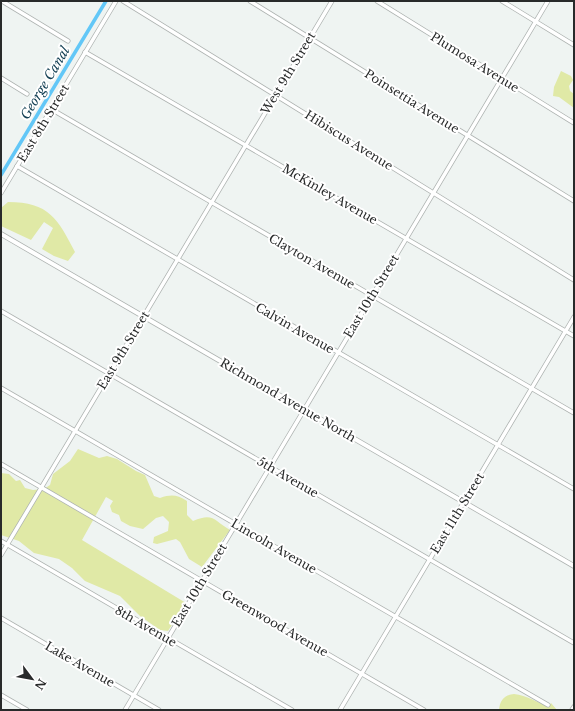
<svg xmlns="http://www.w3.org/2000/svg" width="575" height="711" font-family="'Libre Baskerville',serif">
<rect width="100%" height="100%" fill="#eff4f2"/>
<!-- green -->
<g fill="#e0e9a6">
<path d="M561,71L571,76L573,80L569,86L570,91L574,94V108L559,97L553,96L554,87Z"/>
<path d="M8,202C49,202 58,219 75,252L68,261L54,256L42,249L53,228L44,222L31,240L1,226V208Z"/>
<path d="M78,449L99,458L107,456L117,459L136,471L145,475L154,496L160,498C172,494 177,495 187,501V515L193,521C214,512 214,521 230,530L202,567L189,559L180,542L176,539L157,544L153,543L154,537L168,531L169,522L163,516L156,518L143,529L130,526L121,521L119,515L112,512L110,506L113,501L106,497L82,540L186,603L168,631L160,630L140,616L120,596L85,581L72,568L59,559L34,553L19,541L1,535V473L9,474L16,481L20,480L25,488L33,490L44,489L50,485L53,474L70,461Z"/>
<path d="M514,694C527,695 537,703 549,706L551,703L557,710H499C500,700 504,695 514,694Z"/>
</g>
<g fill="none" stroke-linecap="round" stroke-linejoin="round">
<!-- canal -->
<path stroke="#62c7f7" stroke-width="3.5" d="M1,175L106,1"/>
<!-- minor casing -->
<g stroke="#aeb3b1" stroke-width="5">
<g id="minor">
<path d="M2,1L68,41"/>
<path d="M123,1L574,280"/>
<path d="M250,1L574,201"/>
<path d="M377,1L574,123"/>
<path d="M502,1L574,45"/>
<path d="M85,52L574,336"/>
<path d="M1,78L27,94"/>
<path d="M51,109L574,413"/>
<path d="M17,166L574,489"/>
<path d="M1,193L116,1"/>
<path d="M1,311L574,643"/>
<path d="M1,388L548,705"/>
<path d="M1,464L424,710"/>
<path d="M1,541L292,710"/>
<path d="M1,555L332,1"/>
<path d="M1,618L159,710"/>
<path d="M1,695L27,710"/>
<path d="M125,710L548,1"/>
<path d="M340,710L574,317"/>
</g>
</g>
<!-- tertiary casing -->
<g stroke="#aeb3b1" stroke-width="5.5">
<g id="tertiary">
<path d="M1,234L574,566"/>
<path d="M572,710L574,707"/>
</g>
</g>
<!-- minor -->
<use href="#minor" stroke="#fff" stroke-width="3.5"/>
<!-- tertiary -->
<use href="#tertiary" stroke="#fff" stroke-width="4"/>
</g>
<g text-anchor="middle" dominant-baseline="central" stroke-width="4" stroke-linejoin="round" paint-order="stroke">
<!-- street labels -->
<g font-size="12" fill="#282a2a" stroke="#fff">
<text transform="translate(475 62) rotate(32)">Plumosa Avenue</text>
<text transform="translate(288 73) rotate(-59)">West 9th Street</text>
<text transform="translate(412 101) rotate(32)">Poinsettia Avenue</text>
<text transform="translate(43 123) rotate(-59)">East 8th Street</text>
<text transform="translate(349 140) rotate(32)">Hibiscus Avenue</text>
<text transform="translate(330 194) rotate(30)">McKinley Avenue</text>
<text transform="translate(312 261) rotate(30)">Clayton Avenue</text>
<text transform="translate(371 296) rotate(-59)">East 10th Street</text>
<text transform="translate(295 328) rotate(30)">Calvin Avenue</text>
<text transform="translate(123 350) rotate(-59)">East 9th Street</text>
<text transform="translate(288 400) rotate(30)">Richmond Avenue North</text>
<text transform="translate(288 477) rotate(30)">5th Avenue</text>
<text transform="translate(457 513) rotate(-59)">East 11th Street</text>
<text transform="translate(274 546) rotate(30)">Lincoln Avenue</text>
<text transform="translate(199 585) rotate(-59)">East 10th Street</text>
<text transform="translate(275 623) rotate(30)">Greenwood Avenue</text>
<text transform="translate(146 626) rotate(30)">8th Avenue</text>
<text transform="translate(80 664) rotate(30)">Lake Avenue</text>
</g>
<!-- water labels -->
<g font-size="13" font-style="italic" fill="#144054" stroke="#fff">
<text transform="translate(45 83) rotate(-59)">George Canal</text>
</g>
</g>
<!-- border -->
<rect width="575" height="711" fill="none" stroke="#282a2a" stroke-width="4"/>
<!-- north arrow -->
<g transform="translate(32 679) rotate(122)" stroke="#ffffff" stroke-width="3" paint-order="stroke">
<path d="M0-3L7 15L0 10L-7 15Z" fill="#282a2a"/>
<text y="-6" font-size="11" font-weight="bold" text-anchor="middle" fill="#282a2a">N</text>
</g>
</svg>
